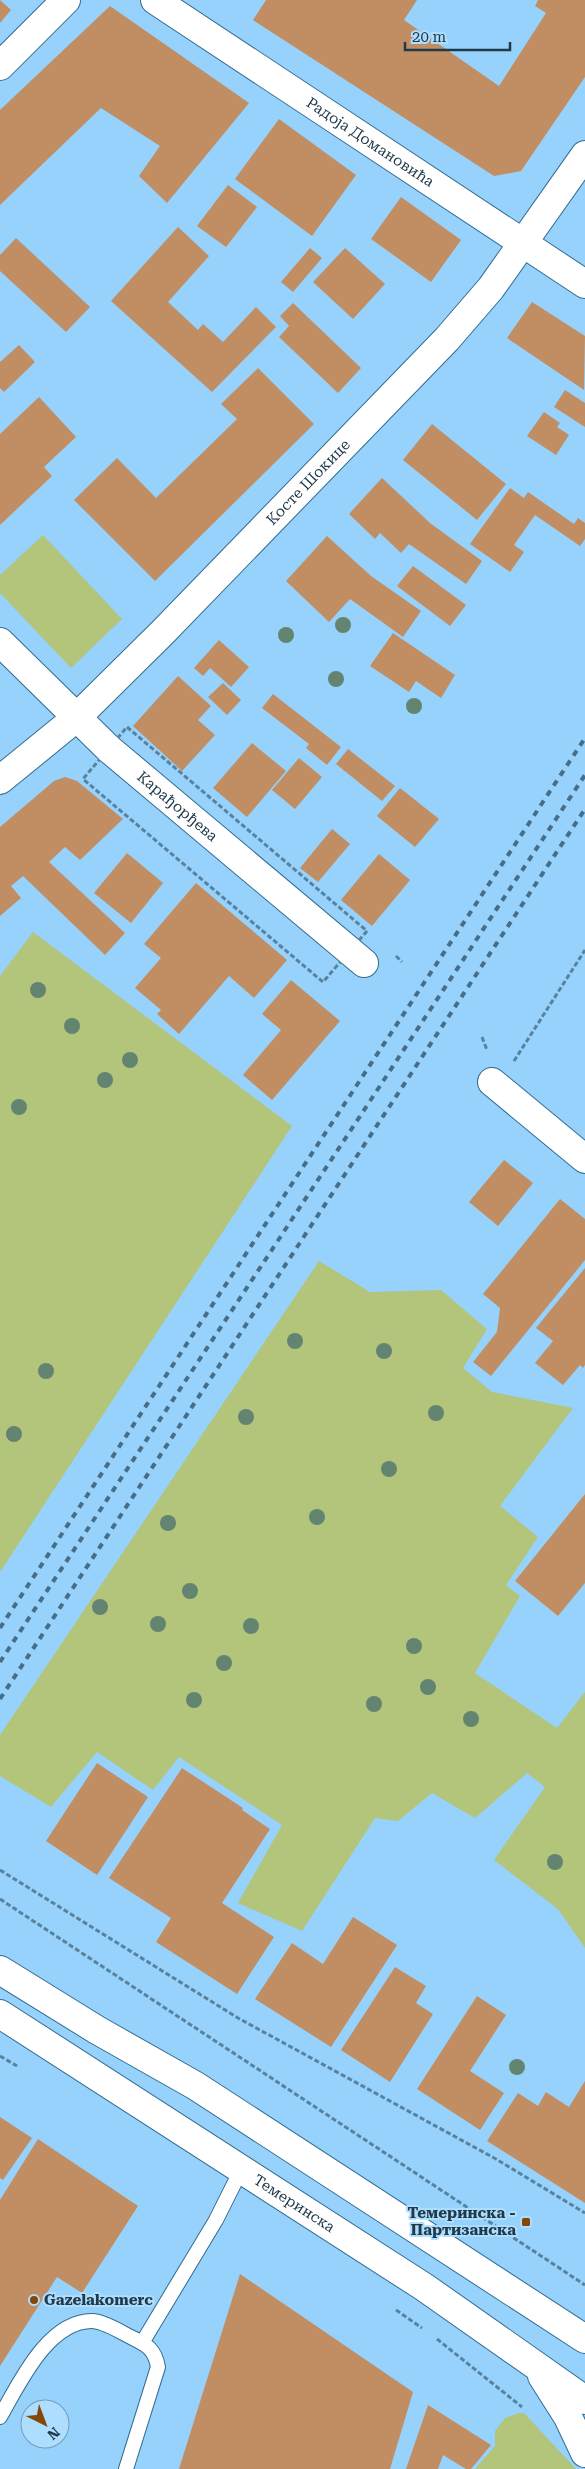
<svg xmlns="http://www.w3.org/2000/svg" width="585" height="2469" font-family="'Roboto Serif',serif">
<rect width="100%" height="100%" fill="#96d2fb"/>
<!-- green -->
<g fill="#b3c47b">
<path d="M43,535L122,619L71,668L0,593V575Z"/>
<path d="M33,932L292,1126L0,1572V976Z"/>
<path d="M319,1261L370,1292L441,1290L487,1329L463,1368L492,1392L573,1408L500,1506L538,1537L506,1585L520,1596L475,1673L557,1728L585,1692V1948L558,1909L494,1860L545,1787L527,1773L475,1818L432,1793L398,1821L375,1818L302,1931L238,1903L282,1825L179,1757L153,1790L97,1752L51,1807L0,1776V1735Z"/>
<path d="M519,2413H524L576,2469H475L495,2446V2431L505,2418Z"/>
</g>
<!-- building -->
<g fill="#c18e64">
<path d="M0,0L11,10L0,23Z"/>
<path d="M266,0H417L404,20L499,86L546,13L535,6L538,0H585V77L521,171L494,176L253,20Z"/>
<path d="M110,6L249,103L167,203L139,176L160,146L101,108L0,205V110Z"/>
<path d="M279,119L356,175L312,236L235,179Z"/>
<path d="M228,185L257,207L226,247L197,226Z"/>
<path d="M401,197L461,240L431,282L371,239Z"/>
<path d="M178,227L209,256L168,302L198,330L203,324L223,342L256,307L276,327L212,392L111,301Z"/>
<path d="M16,238L90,307L66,332L0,271V255Z"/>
<path d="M310,248L322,258L293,292L281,282Z"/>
<path d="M345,248L385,284L353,319L313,282Z"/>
<path d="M532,302L585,336L584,390L507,338Z"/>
<path d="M293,303L361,368L338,393L279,337L289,326L280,316Z"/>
<path d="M19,345L35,362L4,392L0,388V362Z"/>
<path d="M258,368L314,424L155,581L74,500L117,458L156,498L237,419L221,404Z"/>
<path d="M565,390L585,403V427L554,407Z"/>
<path d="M39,397L76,437L44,467L52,476L0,525V434Z"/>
<path d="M544,412L560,423L557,427L569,435L556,455L527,436Z"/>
<path d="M432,424L506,484L477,520L403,460Z"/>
<path d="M382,478L430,523L482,561L466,584L409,544L401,553L380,533L375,539L349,514Z"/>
<path d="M510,488L524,498L528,492L574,524L578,518L585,523V539L580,546L535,515L514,545L524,552L510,572L470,544Z"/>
<path d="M327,536L371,576L421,611L403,637L350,599L329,622L286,581Z"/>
<path d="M413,566L466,605L450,626L397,586Z"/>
<path d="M393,633L455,675L441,698L416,681L409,692L370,666Z"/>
<path d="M219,640L249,667L231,687L210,668L203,676L194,668Z"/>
<path d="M178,676L211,706L198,720L215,735L182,771L133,726Z"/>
<path d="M223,683L241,700L227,715L208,697Z"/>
<path d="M273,694L341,747L327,765L306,748L309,744L262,708Z"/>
<path d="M252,743L286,771L247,817L213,788Z"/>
<path d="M348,749L395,786L382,801L336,764Z"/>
<path d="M299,758L322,777L295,809L272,790Z"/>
<path d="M65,777L77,781L123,819L80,860L65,847L49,862L125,933L105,955L23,876L11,886L21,898L0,916V827L54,781Z"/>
<path d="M400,788L439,819L415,847L377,816Z"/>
<path d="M332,829L350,844L318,882L300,868Z"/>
<path d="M127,853L163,883L131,923L94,893Z"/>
<path d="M379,854L410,880L372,926L341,900Z"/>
<path d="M196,883L287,960L254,998L229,976L179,1034L157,1014L161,1010L135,988L161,958L144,944Z"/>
<path d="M291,980L340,1021L272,1100L243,1075L281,1030L262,1014Z"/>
<path d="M504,1160L533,1183L498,1226L469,1202Z"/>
<path d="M560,1199L585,1219V1260L491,1376L473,1362L497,1332L500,1308L483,1294Z"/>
<path d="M585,1268V1365L583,1368L580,1365L563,1385L535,1363L553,1341L536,1328Z"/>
<path d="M585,1494V1583L558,1616L515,1581Z"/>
<path d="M97,1763L148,1797L97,1875L46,1841Z"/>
<path d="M182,1768L243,1808L242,1810L270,1829L222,1903L274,1937L237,1994L156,1942L171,1918L109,1878Z"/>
<path d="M353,1917L397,1945L331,2047L255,1999L292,1943L323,1964Z"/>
<path d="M395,1967L426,1986L416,2003L433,2014L390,2082L341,2050Z"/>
<path d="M477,1996L506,2015L470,2071L504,2093L480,2130L417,2089Z"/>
<path d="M585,2081V2203L487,2141L518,2093L538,2106L546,2092L569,2107Z"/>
<path d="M0,2117L32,2138L3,2180L0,2178Z"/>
<path d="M38,2139L138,2206L82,2293L57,2277L0,2366V2200Z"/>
<path d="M240,2274L413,2392L390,2469H179Z"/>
<path d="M428,2405L491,2445L471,2469H466L443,2455L438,2469H406Z"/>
</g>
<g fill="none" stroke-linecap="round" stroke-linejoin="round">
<!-- service casing -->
<g stroke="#326c91" stroke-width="16">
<g id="service">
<path d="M142,2343L216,2220L241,2170"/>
<path d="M0,2417C19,2384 48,2320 93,2321C103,2322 116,2329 125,2334C143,2344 154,2345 158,2367L126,2469"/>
</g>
</g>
<!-- minor casing -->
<g stroke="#326c91" stroke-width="30">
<g id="minor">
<path id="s1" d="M155,0L585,284"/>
<path d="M0,66L66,0"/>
<path id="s2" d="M0,642L109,749L364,963"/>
<path id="s3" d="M0,780L76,718L163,632L447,339L491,288L585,155"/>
<path d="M492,1082L585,1159"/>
</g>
</g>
<!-- secondary casing -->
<g stroke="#326c91" stroke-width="30">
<g id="secondary">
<path d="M0,1970L97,2030L196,2086L585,2339"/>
<path id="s4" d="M0,2014L424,2287L585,2400"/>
<path d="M542,2376L568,2417L585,2453"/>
</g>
</g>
<!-- path -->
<g stroke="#58829e" stroke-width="3" stroke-dasharray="5 2.5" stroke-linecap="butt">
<path d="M127,727L367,931L323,982L83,779Z"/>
<path d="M396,956L402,962"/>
<path d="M482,1037L487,1050"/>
<path d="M514,1061L585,950"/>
<path d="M0,1870L238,2018L496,2159L585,2213"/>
<path d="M0,1899L585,2285"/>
<path d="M0,2056L17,2066"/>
<path d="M396,2310L422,2328"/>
<path d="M437,2339L522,2407"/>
</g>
<!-- service -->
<use href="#service" stroke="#fff" stroke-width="14"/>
<!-- minor -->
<use href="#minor" stroke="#fff" stroke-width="28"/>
<!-- secondary -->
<use href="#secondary" stroke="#fff" stroke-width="28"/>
<!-- rail -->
<g stroke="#486d86" stroke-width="4" stroke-dasharray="6 6" stroke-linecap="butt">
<path d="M0,1628L585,738"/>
<path d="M0,1662L585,775"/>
<path d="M0,1699L585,809"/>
</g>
</g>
<!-- trees -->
<g fill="#638471">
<circle cx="343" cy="625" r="8"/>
<circle cx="286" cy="635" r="8"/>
<circle cx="336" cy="679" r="8"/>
<circle cx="414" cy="706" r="8"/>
<circle cx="38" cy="990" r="8"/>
<circle cx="72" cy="1026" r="8"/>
<circle cx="130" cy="1060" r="8"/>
<circle cx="105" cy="1080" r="8"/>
<circle cx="19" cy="1107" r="8"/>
<circle cx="295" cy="1341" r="8"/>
<circle cx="384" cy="1351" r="8"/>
<circle cx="46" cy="1371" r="8"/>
<circle cx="436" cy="1413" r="8"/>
<circle cx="246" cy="1417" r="8"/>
<circle cx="14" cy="1434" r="8"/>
<circle cx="389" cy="1469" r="8"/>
<circle cx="317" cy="1517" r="8"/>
<circle cx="168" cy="1523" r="8"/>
<circle cx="190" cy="1591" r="8"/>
<circle cx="100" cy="1607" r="8"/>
<circle cx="158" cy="1624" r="8"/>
<circle cx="251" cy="1626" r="8"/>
<circle cx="414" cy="1646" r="8"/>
<circle cx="224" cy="1663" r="8"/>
<circle cx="428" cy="1687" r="8"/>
<circle cx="194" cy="1700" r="8"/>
<circle cx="374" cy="1704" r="8"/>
<circle cx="471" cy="1719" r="8"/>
<circle cx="555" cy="1862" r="8"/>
<circle cx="517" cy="2067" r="8"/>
</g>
<!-- markers -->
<g fill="#844704" stroke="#aedeff" stroke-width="2">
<rect x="521" y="2217" width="10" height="10" rx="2.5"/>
<circle cx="34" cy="2300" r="5"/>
</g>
<g text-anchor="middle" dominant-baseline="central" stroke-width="4" stroke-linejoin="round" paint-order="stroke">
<!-- street labels -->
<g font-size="15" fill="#213a4a" stroke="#aedeff">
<text stroke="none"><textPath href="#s1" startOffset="258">Радоја Домановића</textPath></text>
<text stroke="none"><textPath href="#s3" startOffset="429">Косте Шокице</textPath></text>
<text stroke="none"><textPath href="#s2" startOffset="242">Карађорђева</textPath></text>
<text stroke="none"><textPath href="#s4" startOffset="350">Темеринска</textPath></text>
</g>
<!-- poi labels -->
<g font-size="15" font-weight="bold" fill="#213a4a" stroke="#aedeff" text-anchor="end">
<text x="516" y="2213">Темеринска -<tspan x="516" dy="17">Партизанска</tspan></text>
<text x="44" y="2300" text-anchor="start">Gazelakomerc</text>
</g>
</g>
<!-- north arrow -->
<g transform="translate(45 2424) rotate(138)"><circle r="24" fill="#aedeff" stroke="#769cb7"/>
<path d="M0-4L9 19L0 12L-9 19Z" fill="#844704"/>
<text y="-8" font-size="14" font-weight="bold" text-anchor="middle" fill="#213a4a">N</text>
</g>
<!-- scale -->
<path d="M405 42v8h105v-8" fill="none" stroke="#213a4a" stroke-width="2.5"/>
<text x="412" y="42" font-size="15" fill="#213a4a" stroke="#aedeff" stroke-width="4" paint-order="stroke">20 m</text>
</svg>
